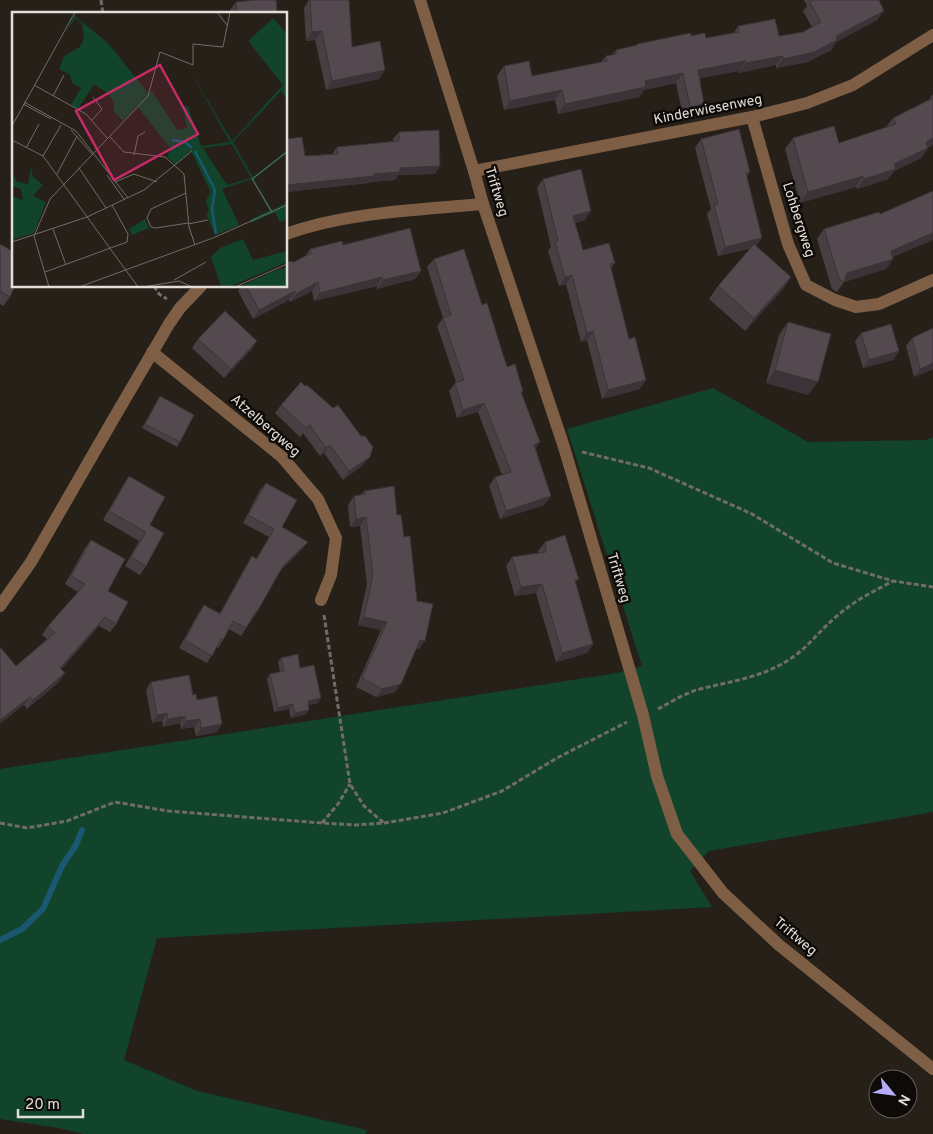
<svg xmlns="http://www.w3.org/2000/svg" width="933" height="1134" font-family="Overpass,sans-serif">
<rect width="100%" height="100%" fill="#262018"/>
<!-- green -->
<path fill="#11442a" d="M713,388L808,442L926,440L933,437V812L709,851L690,871L712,907L157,938L124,1060L197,1091L367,1130L365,1134H84L59,1128L0,1119V769L617,673L642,666L567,429Z"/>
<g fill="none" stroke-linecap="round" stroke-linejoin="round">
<!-- stream -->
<path stroke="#1a5871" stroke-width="6" d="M0,940L22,929L43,909L62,866L76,845L82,830"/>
<!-- path -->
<g stroke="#716c65" stroke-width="3" stroke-dasharray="5 2.5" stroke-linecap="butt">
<path d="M101,0L103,14"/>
<path d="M154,286L159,294L167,299"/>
<path d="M582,452L649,468L752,514L833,563L893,581L933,587"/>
<path d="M324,615L350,784L364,806L384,823"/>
<path d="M658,709C671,702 685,693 700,689C732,681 765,677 793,657C810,645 822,628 838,615C854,601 874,591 893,581"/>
<path d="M0,823L27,828L67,821L115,802L168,811L322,823L355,825L384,823L443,813L502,791L557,758L627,722"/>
<path d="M322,823L338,804L350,784"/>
</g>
<!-- street -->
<g stroke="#7e5f46" stroke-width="12">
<path d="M420,0L474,171L483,204L564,447L643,715L657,776L677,834L723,893L779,945L933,1069"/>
<path d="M752,117L788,244L806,285L835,300L856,307L879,304L933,280"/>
<path d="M474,171L752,117L807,103L853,85L933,35"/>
<path d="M286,234C347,212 419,210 483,204"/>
<path d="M152,352L282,457L318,499L336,538L331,575L321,600"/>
<path d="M0,606L31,562L114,418L169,324L180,308L201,286"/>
</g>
</g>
<!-- wall -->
<g fill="#483f43">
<path d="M248,0H276L277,14H230V10L236,2L248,1Z"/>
<path d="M309,0H349L352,47L385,70L379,79L326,90L315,40L306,41L304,8Z"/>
<path d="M804,0H879L877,20L836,42L831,50L808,62L776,68V65L739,73V71L700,78L697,114L683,116L676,83L644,90L639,97L558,114L555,100L504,110L497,76L504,66L532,76L601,62L606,56L612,55L616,50L636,45L637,44L691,36L706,38L734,33L738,26L779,36L803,32L812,27L803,11L807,6Z"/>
<path d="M933,94V144L931,146L928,148L921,158L894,171L888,179L857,189L856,187L800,203L785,149L793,138L839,143L886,127L893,118L931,100L930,98Z"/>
<path d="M399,132L435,174L398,175L395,180L370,182L369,183L286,192V139L305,156L332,154L337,147L393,142V139Z"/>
<path d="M701,139L750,172L747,176L756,246L791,277L782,290L745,331L709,299L718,286L752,248L718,256L707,214L711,209L695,148Z"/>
<path d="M14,158V174L10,173Z"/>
<path d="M543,179L585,220L575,223L583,250L615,263L611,268L640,389L602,399L587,340L581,342L566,284L559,286L548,251L551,247L537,188Z"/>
<path d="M880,214L893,259L886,269L844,282L837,292L832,289L817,239L824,229Z"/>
<path d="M0,244L10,297L3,306L0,304Z"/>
<path d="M343,245L421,271L415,279L377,289V286L314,301L312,291L290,302L289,300L253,319L238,291L241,286H286L294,262L305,256L310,249Z"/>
<path d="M434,259L482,305L507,367L522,393L536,449L551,496L544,505L500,519L489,486L495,477L502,475L478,412L457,418L449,391L456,382L437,326L443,318L427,267Z"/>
<path d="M788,322L808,395L766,383L779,335Z"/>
<path d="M861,333L899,351L893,360L863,368L855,341Z"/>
<path d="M912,338L933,369L914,377L906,346Z"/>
<path d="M198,339L257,341L251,350L224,378L192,348Z"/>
<path d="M160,396L180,442L177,447L142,428Z"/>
<path d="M281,405L361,436L363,465L343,480L324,453L320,456L303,433L300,437L275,413Z"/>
<path d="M129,476L150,525L146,566L140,575L125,566L139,541L103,520L123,485Z"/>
<path d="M266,483L282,527L308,542L302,549L280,571L257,612L241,636L229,629L223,640L218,648L217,647L207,663L179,648L199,612L204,605L220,613L247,564L252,556L256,559L269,537L243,523L260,490Z"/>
<path d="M364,491L397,515L419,649H416L395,692L376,697L356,687L381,630L358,625L367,584L360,526L350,527L348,505L354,496L361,495Z"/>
<path d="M91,540L108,591L116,624L110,632L99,626L61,669L59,682L27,709L24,705L16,666L47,639L42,635L48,626L78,592L65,584L85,548Z"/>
<path d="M545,542L576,584L593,644L587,653L556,662L536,593L515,596L506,566L512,557L539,553L538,551Z"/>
<path d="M281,658L300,668L318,703L308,705L306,714L291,718L289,709L274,712L267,679L270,674L280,672L278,662Z"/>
<path d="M151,682L193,695L197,700L217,732L196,736L194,727L181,729L180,723L163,727L162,721L152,723L146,690Z"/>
</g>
<!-- shaded-wall -->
<g fill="#3b3337">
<path d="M884,11L877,20L836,42L831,50L808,62L776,68L783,59L836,36Z"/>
<path d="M322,31L315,40L306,41L312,32Z"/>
<path d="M783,56L776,65L739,73L746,63Z"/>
<path d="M745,61L739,71L692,80L698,70Z"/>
<path d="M385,70L379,79L326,90L332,81Z"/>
<path d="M683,73L676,83L644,90L639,97L558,114L565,104L645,81Z"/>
<path d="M562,90L555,100L504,110L510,101Z"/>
<path d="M704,104L697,114L683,116L690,107Z"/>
<path d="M933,138V144L931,146L928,148L921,158L894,171L888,179L857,189L864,179L894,164Z"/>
<path d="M440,166L435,174L398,175L395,180L370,182L369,183L286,192V185L374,174L400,168Z"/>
<path d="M14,167V174L10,173Z"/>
<path d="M863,176L856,187L800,203L808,192Z"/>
<path d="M591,211L585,220L567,225L573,216Z"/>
<path d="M933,233V240L884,261L891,251Z"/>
<path d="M762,238L756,247L718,256L725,247Z"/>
<path d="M893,259L886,269L844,282L847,273Z"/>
<path d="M421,271L415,279L377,289L383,280Z"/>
<path d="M572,275L566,284L559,286L565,277Z"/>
<path d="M382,277L377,286L314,301L320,293Z"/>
<path d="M791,277L782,290L745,331L754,318Z"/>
<path d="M318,282L312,291L290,302L296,294Z"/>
<path d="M295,291L289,300L253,319L259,310Z"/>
<path d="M593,331L587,340L581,342L587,333Z"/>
<path d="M257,341L251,350L224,378L231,369Z"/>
<path d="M899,351L893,360L863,368L869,360Z"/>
<path d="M933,363V369L914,377L920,369Z"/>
<path d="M775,370L818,382L808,395L766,383Z"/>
<path d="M646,380L640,389L602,399L608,390Z"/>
<path d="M484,403L478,412L457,418L463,410Z"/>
<path d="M540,442L534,451V445Z"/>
<path d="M330,445L324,453L320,456L326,448Z"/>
<path d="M370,457L363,465L343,480L349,471Z"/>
<path d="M551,496L544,505L500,519L506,511Z"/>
<path d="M366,517L360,526L350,527L356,519Z"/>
<path d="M308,542L302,549L278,573L283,566Z"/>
<path d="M542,584L536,593L515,596L521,587Z"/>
<path d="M105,617L99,626L55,677L60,668Z"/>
<path d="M364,617L387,622L381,630L358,625Z"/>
<path d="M420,640L425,641L419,649L414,648Z"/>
<path d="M593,644L587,653L556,662L562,653Z"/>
<path d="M65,673L59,682L27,709L33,700Z"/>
<path d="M401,684L395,692L376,697L382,689Z"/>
<path d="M30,697L24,705L0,724V720Z"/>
<path d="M321,698L318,703L304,706L308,701Z"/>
<path d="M293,704L289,709L274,712L278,708Z"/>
<path d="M309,710L306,714L291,718L295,713Z"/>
<path d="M167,713L162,721L152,723L157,715Z"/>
<path d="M185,716L180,723L163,727L168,719Z"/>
<path d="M200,719L194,727L181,729L186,721Z"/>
<path d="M222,724L217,732L196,736L201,728Z"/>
</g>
<!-- building -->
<g fill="#54494e" stroke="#3b3337">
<path d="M255,0H276L277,14H237L236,2Z"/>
<path d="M310,0H349L352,47L380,41L385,70L332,81L322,31L312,32Z"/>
<path d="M813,0H879L884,11L836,36L837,40L814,52L783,59V56L746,63L745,61L698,70L704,104L690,107L683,73L645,81L646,87L565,104L562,90L510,101L504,66L529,61L532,76L607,61L606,56L616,54V50L637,45V44L691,33V36L705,33L706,38L739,32L738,26L775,19L779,36L803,32L821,22L810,2Z"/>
<path d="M933,98V138L926,142L928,148L894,164L896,169L864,179L863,176L808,192L793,138L834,126L839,143L896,124L893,118Z"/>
<path d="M739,129L750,172L746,173L762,238L725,247L714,205L718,204L701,139Z"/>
<path d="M439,130L440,166L400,168V172L374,174V176L286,185V139L302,137L305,156L338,154L337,147L399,141V132Z"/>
<path d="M581,169L591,211L573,216L583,250L609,243L615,263L610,264L629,339L635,337L646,380L608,390L593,331L587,333L572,275L565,277L555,242L558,241L543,179Z"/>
<path d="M933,191V233L891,251L893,259L847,273L844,282L839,279L824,229L879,212L880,214Z"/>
<path d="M410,228L421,271L383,280L382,277L320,293L318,282L296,294L295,291L259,310L246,286H286V261L294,262L311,253L310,249L342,241L343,245Z"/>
<path d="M0,244L14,252V286H15L10,297L0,291Z"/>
<path d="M754,244L791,277L754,318L718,286Z"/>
<path d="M464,249L482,305L487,303L507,367L515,364L523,391L521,392L540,442L534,445L551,496L506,511L495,477L511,472L484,403L463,410L455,383L464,380L443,318L451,315L434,259Z"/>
<path d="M225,311L257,341L231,369L198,339Z"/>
<path d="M788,322L831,334L818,382L775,370Z"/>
<path d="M891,324L899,351L869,360L861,333Z"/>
<path d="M933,328V363L920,369L912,338Z"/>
<path d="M301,382L305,386L307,385L333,408L338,405L361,436H365L373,447L370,457L349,471L330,445L326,448L310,425L306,428L281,405Z"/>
<path d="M160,396L194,415L180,442L145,424Z"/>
<path d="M129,476L165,497L150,525L164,533L146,566L131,557L146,532L109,511Z"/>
<path d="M266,483L297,500L282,527L308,542L283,566L257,612L256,611L246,628L233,621L223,640L221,639L212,656L185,640L204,605L220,614L252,556L257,559L274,529L248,515Z"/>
<path d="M394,486L397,515H401L404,537L410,536L417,601L433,604L425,641L420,640L401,684L382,689L362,678L387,622L364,617L373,575L366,517L356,519L354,496L366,494L364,491Z"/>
<path d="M565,535L579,580H575L593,644L562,653L542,584L521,587L512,557L546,552L545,542Z"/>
<path d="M91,540L125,559L108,591L128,602L116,624L105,617L60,668L65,673L33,700L30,697L0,720V647L16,666L55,633L48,626L85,584L71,576Z"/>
<path d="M298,654L300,668L314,665L321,698L308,701L309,710L295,713L293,704L278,708L270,674L284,671L281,658Z"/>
<path d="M189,675L193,695L196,694L197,700L217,696L222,724L201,728L200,719L186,721L185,716L168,719L167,713L157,715L151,682Z"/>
</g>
<g text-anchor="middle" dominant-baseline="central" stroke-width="5" stroke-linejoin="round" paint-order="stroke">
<!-- street labels -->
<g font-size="14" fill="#e1ddd8" stroke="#0d0a07">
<text transform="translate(708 110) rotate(-11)">Kinderwiesenweg</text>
<text transform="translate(496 192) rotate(73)">Triftweg</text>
<text transform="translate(798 220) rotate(72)">Lohbergweg</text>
<text transform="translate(265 426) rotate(41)">Atzelbergweg</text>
<text transform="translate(618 578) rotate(73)">Triftweg</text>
<text transform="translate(795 937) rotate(40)">Triftweg</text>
</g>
</g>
<!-- overview -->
<g transform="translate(12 12)">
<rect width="275" height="275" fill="#262018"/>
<path d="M64,0V5L96,31L136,81L140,79L165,118L175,116L171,95L176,94L189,134L218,130L177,57L220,129L271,73L236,29L261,6L275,22V88L269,79L221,130L241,165L275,138V141L242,167L260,198L275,190V207L268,210L263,200L239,211L238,208L257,198L240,167L210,177L227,213L203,223L194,202L197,200L194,190L198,179L179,139L163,152L155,145L159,137L125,94L111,109L102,100V91L97,82L82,72L66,97L59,93L69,76L60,71L58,63L47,57L52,44L68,35L72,27L70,12L64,6L54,19ZM220,132L239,166L215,173L191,136ZM19,154L21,165L31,173L21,184L34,190L22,221L0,228V184L11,188L9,177L0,174V167L2,164L5,170L16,172ZM133,207L137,216L120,223L117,217ZM231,227L241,248L275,239V250L217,275L209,274L199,245L208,236ZM275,255V275H227L262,259Z" fill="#11442a" fill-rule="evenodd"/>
<path fill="none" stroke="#1a5871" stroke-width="2.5" d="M160,128L173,130L180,136M183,139L203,178L200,197L204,222"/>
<path fill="none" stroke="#716c65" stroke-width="1" d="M205,0L215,13M22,73L74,102L95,126M41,84L52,63M12,90L64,119L116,186M11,92L39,107M80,108L90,97L81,85M0,114L63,0M59,118L80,142M98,125L112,140L153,145L172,162L177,215L183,233M0,128L31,144L126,275M14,136L27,112M122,143L126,124L133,120M31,144L49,113M67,156L94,196M45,162L65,124M95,163L112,187M103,170L122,162L145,170M174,181L139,197L135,206L139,215L144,216L176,211M260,200L240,167L275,140M176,212L196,208M41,217L54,253M22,224L38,187L136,84L148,40L181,53V32L211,35L218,0M22,224L37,275M0,230L75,205L132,178L180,139M33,260L115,230L116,222L100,193M162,268L194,250M67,275L201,226L275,193M131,275L167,269L180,275M223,275L275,252"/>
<path fill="#c52c68" fill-opacity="0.15" stroke="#c52c68" stroke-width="2.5" d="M148,53L186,122L102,168L64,99Z"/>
<rect width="275" height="275" fill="none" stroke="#e1ddd8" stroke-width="2.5"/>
</g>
<!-- north arrow -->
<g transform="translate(893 1094) rotate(119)"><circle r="24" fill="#0d0a07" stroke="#625e5b"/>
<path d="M0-4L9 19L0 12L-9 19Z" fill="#b4acf9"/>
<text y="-8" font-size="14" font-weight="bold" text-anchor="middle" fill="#e1ddd8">N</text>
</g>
<!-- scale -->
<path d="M18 1109v8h65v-8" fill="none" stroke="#e1ddd8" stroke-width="2.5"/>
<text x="25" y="1109" font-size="15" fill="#e1ddd8" stroke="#0d0a07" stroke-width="4" paint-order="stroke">20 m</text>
</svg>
